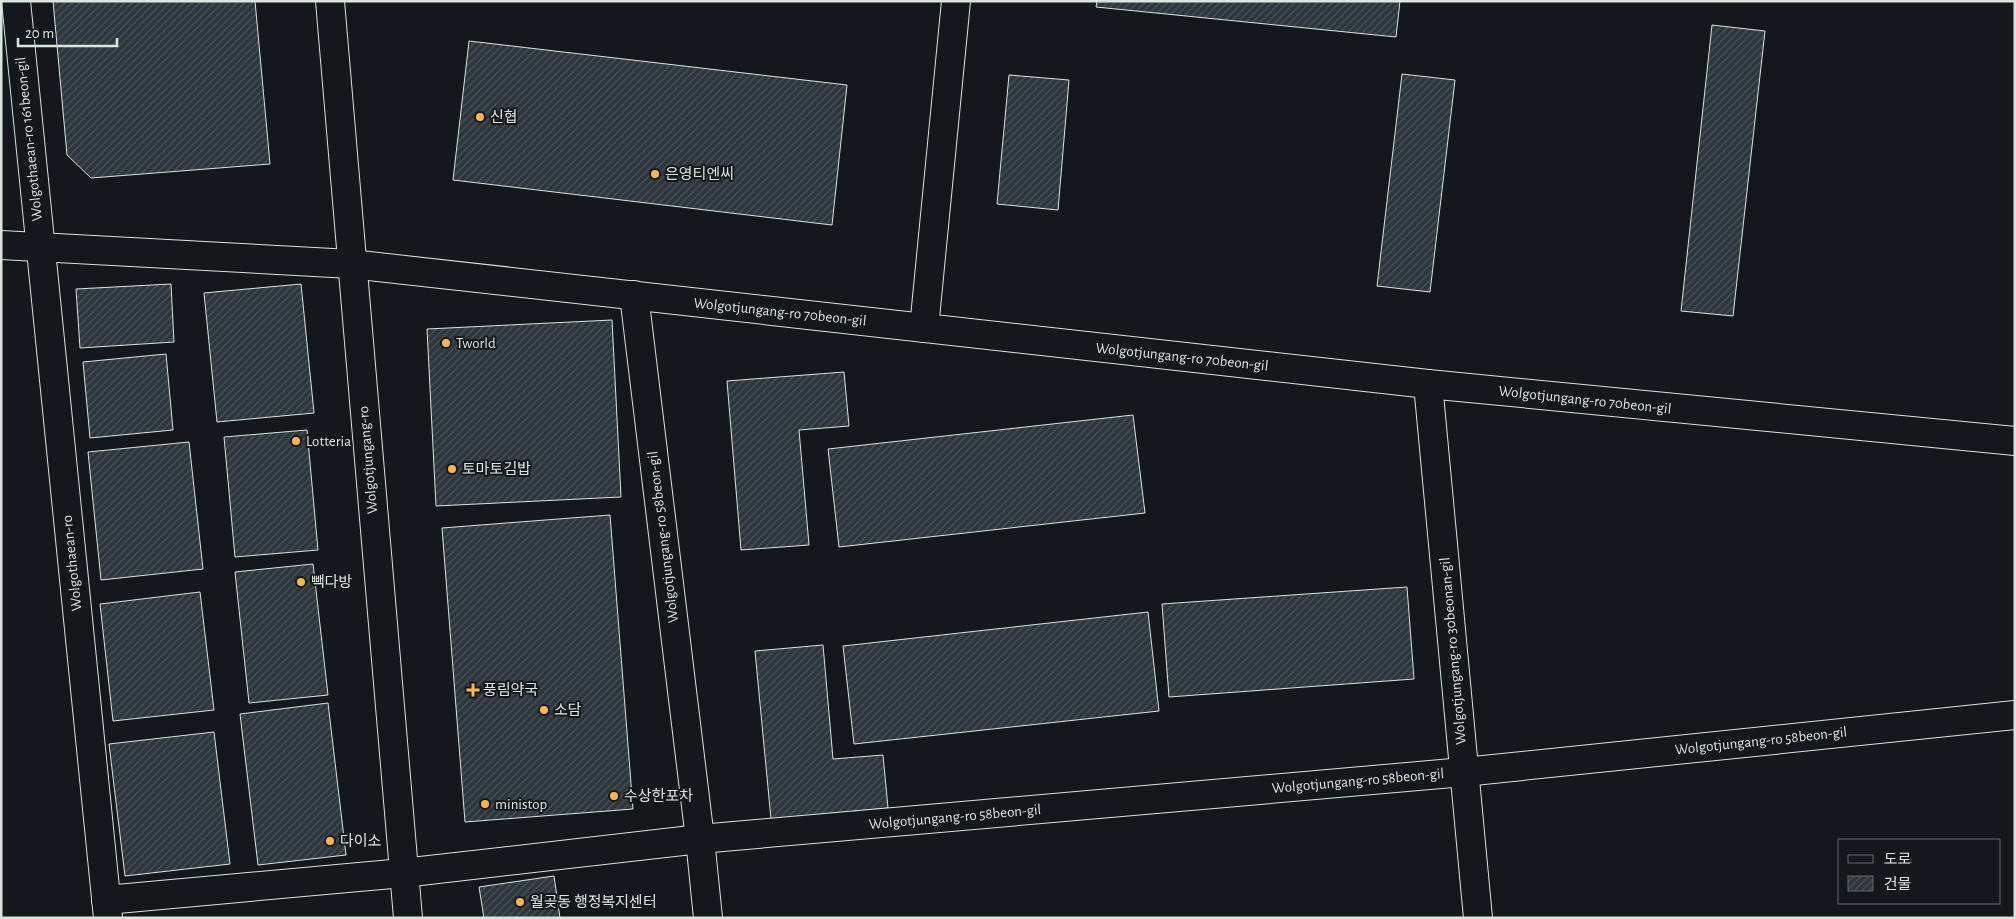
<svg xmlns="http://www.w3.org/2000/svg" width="2016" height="919" font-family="'Alegreya Sans','Noto Sans KR',sans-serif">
<defs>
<pattern id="building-hatch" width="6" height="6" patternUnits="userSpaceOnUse" patternTransform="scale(1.25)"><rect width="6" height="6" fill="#2c363c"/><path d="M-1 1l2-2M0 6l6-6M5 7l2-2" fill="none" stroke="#4a5358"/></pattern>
</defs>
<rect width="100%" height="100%" fill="#14181c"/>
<!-- building -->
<g fill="url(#building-hatch)" stroke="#d8e6dc">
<path d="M53,1H255L270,164L91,178L67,155Z"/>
<path d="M1097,1H1400L1396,37L1096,7Z"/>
<path d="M1712,25L1765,31L1733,316L1681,311Z"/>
<path d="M469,41L847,85L832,225L453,180Z"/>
<path d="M1402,74L1455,80L1430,292L1377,286Z"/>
<path d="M1009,75L1069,80L1058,210L997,204Z"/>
<path d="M171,284L174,342L80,348L76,289Z"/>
<path d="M301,284L314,413L217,422L204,293Z"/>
<path d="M612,320L621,497L436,506L427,329Z"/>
<path d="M166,354L173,430L90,438L83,362Z"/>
<path d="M844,372L849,426L799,430L809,545L741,550L727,381Z"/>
<path d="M1133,415L1145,513L839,547L828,449Z"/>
<path d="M307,430L318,550L235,557L224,437Z"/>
<path d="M189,442L203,569L101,580L88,452Z"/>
<path d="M610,515L633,809L465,822L442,528Z"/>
<path d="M313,564L328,695L249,703L235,572Z"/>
<path d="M1407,587L1414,679L1169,697L1162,604Z"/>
<path d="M200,592L214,710L113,721L100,604Z"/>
<path d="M1148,612L1159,711L854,744L843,646Z"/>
<path d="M823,645L833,759L883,755L888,808L771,819L755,651Z"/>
<path d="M328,703L346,855L258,865L240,714Z"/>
<path d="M214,732L230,864L125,876L109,744Z"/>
<path d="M554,876L560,918H484L479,887Z"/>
</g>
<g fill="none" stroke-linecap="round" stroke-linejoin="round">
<!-- minor casing -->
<g stroke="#d8e6dc" stroke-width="30">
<g id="minor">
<path d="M16,1L108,918"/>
<path d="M330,1L408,918"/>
<path d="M1,245L351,264L1428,384L2015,441"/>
<path d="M634,295L700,839L708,918"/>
<path d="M924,328L956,1"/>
<path d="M1428,384L1478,918"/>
<path d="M106,900L403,873L700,839L1464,772L2015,715"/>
</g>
</g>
<!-- minor -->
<use href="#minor" stroke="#14181c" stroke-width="28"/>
</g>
<!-- markers -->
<g fill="#ffb74d" stroke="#14181c" stroke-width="2">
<circle cx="480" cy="117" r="5"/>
<circle cx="655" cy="174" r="5"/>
<circle cx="446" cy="343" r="5"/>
<circle cx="296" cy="441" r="5"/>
<circle cx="452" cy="469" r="5"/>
<circle cx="301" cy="582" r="5"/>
<path d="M470.5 682.5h5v5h5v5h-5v5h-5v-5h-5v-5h5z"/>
<circle cx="544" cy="710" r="5"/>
<circle cx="614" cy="796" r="5"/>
<circle cx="485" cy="804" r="5"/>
<circle cx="330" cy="841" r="5"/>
<circle cx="520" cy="902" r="5"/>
</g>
<g text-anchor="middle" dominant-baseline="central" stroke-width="4" stroke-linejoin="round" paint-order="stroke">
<!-- poi labels -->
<g font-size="15" fill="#d8e6dc" stroke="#14181c" text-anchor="start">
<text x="490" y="117">신협</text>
<text x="665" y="174">은영티엔씨</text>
<text x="456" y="343">Tworld</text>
<text x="306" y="441">Lotteria</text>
<text x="462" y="469">토마토김밥</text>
<text x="311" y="582">빽다방</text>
<text x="483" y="690">풍림약국</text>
<text x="554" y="710">소담</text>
<text x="624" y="796">수상한포차</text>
<text x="495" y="804">ministop</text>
<text x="340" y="841">다이소</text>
<text x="530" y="902">월곶동 행정복지센터</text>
</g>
<!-- street labels -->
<g font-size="15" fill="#d8e6dc" stroke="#14181c">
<text transform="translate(29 139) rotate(-96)">Wolgothaean-ro 161beon-gil</text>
<text transform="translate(780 312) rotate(6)">Wolgotjungang-ro 70beon-gil</text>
<text transform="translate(1182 357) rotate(6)">Wolgotjungang-ro 70beon-gil</text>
<text transform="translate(1585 400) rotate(6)">Wolgotjungang-ro 70beon-gil</text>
<text transform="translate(368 460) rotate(-95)">Wolgotjungang-ro</text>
<text transform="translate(663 537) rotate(-97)">Wolgotjungang-ro 58beon-gil</text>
<text transform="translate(72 563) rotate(-96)">Wolgothaean-ro</text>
<text transform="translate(1453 651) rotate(-95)">Wolgotjungang-ro 30beonan-gil</text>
<text transform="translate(1761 741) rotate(-6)">Wolgotjungang-ro 58beon-gil</text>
<text transform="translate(1358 781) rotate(-5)">Wolgotjungang-ro 58beon-gil</text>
<text transform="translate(955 817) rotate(-5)">Wolgotjungang-ro 58beon-gil</text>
</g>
</g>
<!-- border -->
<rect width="2016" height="919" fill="none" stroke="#d8e6dc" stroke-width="5"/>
<!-- legend -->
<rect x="1838" y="839" width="162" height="65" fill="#14181c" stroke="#626a69"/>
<rect x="1848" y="855" width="25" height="8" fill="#14181c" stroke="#626a69"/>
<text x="1884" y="864" font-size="15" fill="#d8e6dc">도로</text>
<rect x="1848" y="876" width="25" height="15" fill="url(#building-hatch)" stroke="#626a69"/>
<text x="1884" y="889" font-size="15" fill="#d8e6dc">건물</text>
<!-- scale -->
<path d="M18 38v8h99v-8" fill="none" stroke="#d8e6dc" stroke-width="2.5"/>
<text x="25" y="38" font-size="15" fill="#d8e6dc" stroke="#14181c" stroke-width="4" paint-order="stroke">20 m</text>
</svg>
